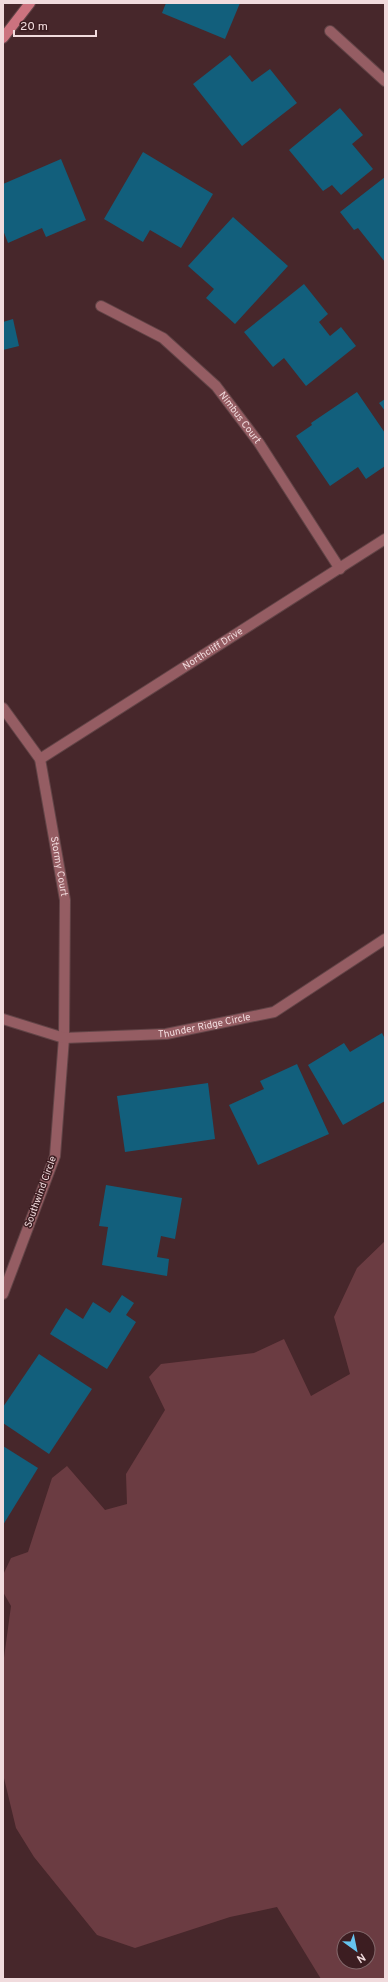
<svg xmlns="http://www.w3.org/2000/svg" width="388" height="1982" font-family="Overpass,sans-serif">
<rect width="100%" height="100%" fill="#47272b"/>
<!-- green -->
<path fill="#6b3c42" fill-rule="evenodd" d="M385,1241V1979H321L277,1907L230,1917L135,1948L97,1935L34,1857L16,1828L3,1774V1665L11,1606L3,1592V1575L11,1558L28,1552L52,1478L67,1466L105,1510L127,1504L126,1474L165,1410L149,1377L161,1364L254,1353L284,1339L311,1396L350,1374L334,1317L357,1268ZM344,1938H368V1962H344Z"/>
<!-- building -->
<g fill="#125f7c">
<path d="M166,3H240L225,39L162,13Z"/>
<path d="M230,55L252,82L270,69L297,103L242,146L193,84Z"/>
<path d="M340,108L363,135L352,144L373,169L341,195L332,185L323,191L289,150Z"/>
<path d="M143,152L213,194L181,248L150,230L143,242L104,219Z"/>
<path d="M61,159L86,220L46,237L42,228L8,243L3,230V184Z"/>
<path d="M385,177V262L358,228L354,230L340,212Z"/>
<path d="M233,217L288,266L235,324L206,298L214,289L188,266Z"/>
<path d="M304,284L328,314L319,322L330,336L341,327L356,346L306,386L284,358L273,367L244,332Z"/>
<path d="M13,319L19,346L3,350V322Z"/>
<path d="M357,392L385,433V466L366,479L358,467L330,486L296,436L312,425L311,423Z"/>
<path d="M385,399V411L379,403Z"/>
<path d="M382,1033L385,1039V1101L343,1125L308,1065L344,1043L350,1052Z"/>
<path d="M297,1064L329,1134L258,1165L229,1105L264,1089L260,1081Z"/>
<path d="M208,1083L215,1139L125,1152L117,1096Z"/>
<path d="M106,1185L182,1198L175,1239L161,1236L157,1257L169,1259L167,1276L102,1265L108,1227L99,1226Z"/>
<path d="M122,1295L134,1303L126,1315L136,1322L107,1369L50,1334L66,1308L83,1319L93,1302L110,1313Z"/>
<path d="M39,1354L92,1389L49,1454L3,1423V1407Z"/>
<path d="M3,1446L38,1468L3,1525Z"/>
</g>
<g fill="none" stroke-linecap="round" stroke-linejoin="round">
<!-- street casing -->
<g stroke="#624447" stroke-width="12">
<g id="street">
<path d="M330,31L385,81"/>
<path id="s1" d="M101,306L163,338L216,386L259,443L340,569"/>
<path id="s2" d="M3,708L40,759L65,900L64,1038L55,1156L3,1294"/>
<path id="s3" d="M40,759L385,539"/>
<path id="s4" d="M3,1019L64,1038L166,1034L274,1012L385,939"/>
</g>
</g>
<!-- secondary casing -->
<g stroke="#624447" stroke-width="12">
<path id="secondary" d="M3,38L30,3"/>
</g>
<!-- street -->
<use href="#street" stroke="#955d63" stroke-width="10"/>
<!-- secondary -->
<use href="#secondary" stroke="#cc737f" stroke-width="10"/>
</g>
<g text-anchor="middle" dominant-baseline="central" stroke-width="3" stroke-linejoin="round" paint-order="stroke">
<!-- street labels -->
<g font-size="10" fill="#f1dbdd" stroke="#3c1d21">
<text stroke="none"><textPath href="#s1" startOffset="181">Nimbus Court</textPath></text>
<text stroke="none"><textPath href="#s3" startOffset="205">Northcliff Drive</textPath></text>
<text stroke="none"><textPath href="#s2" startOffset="172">Stormy Court</textPath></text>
<text stroke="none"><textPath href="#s4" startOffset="205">Thunder Ridge Circle</textPath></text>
<text transform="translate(41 1192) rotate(-70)">Southwind Circle</text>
</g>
</g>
<!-- border -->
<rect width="388" height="1982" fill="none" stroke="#f1dbdd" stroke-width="8"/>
<!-- north arrow -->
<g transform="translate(356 1950) rotate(147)"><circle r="19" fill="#3c1d21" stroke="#84696c"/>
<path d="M0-3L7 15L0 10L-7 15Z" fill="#66c4ef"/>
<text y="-6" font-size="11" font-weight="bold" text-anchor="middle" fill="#f1dbdd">N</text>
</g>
<!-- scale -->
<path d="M14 30v6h82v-6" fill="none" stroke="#f1dbdd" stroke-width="2"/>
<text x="20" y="30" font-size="12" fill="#f1dbdd" stroke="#3c1d21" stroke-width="3" paint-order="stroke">20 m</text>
</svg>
